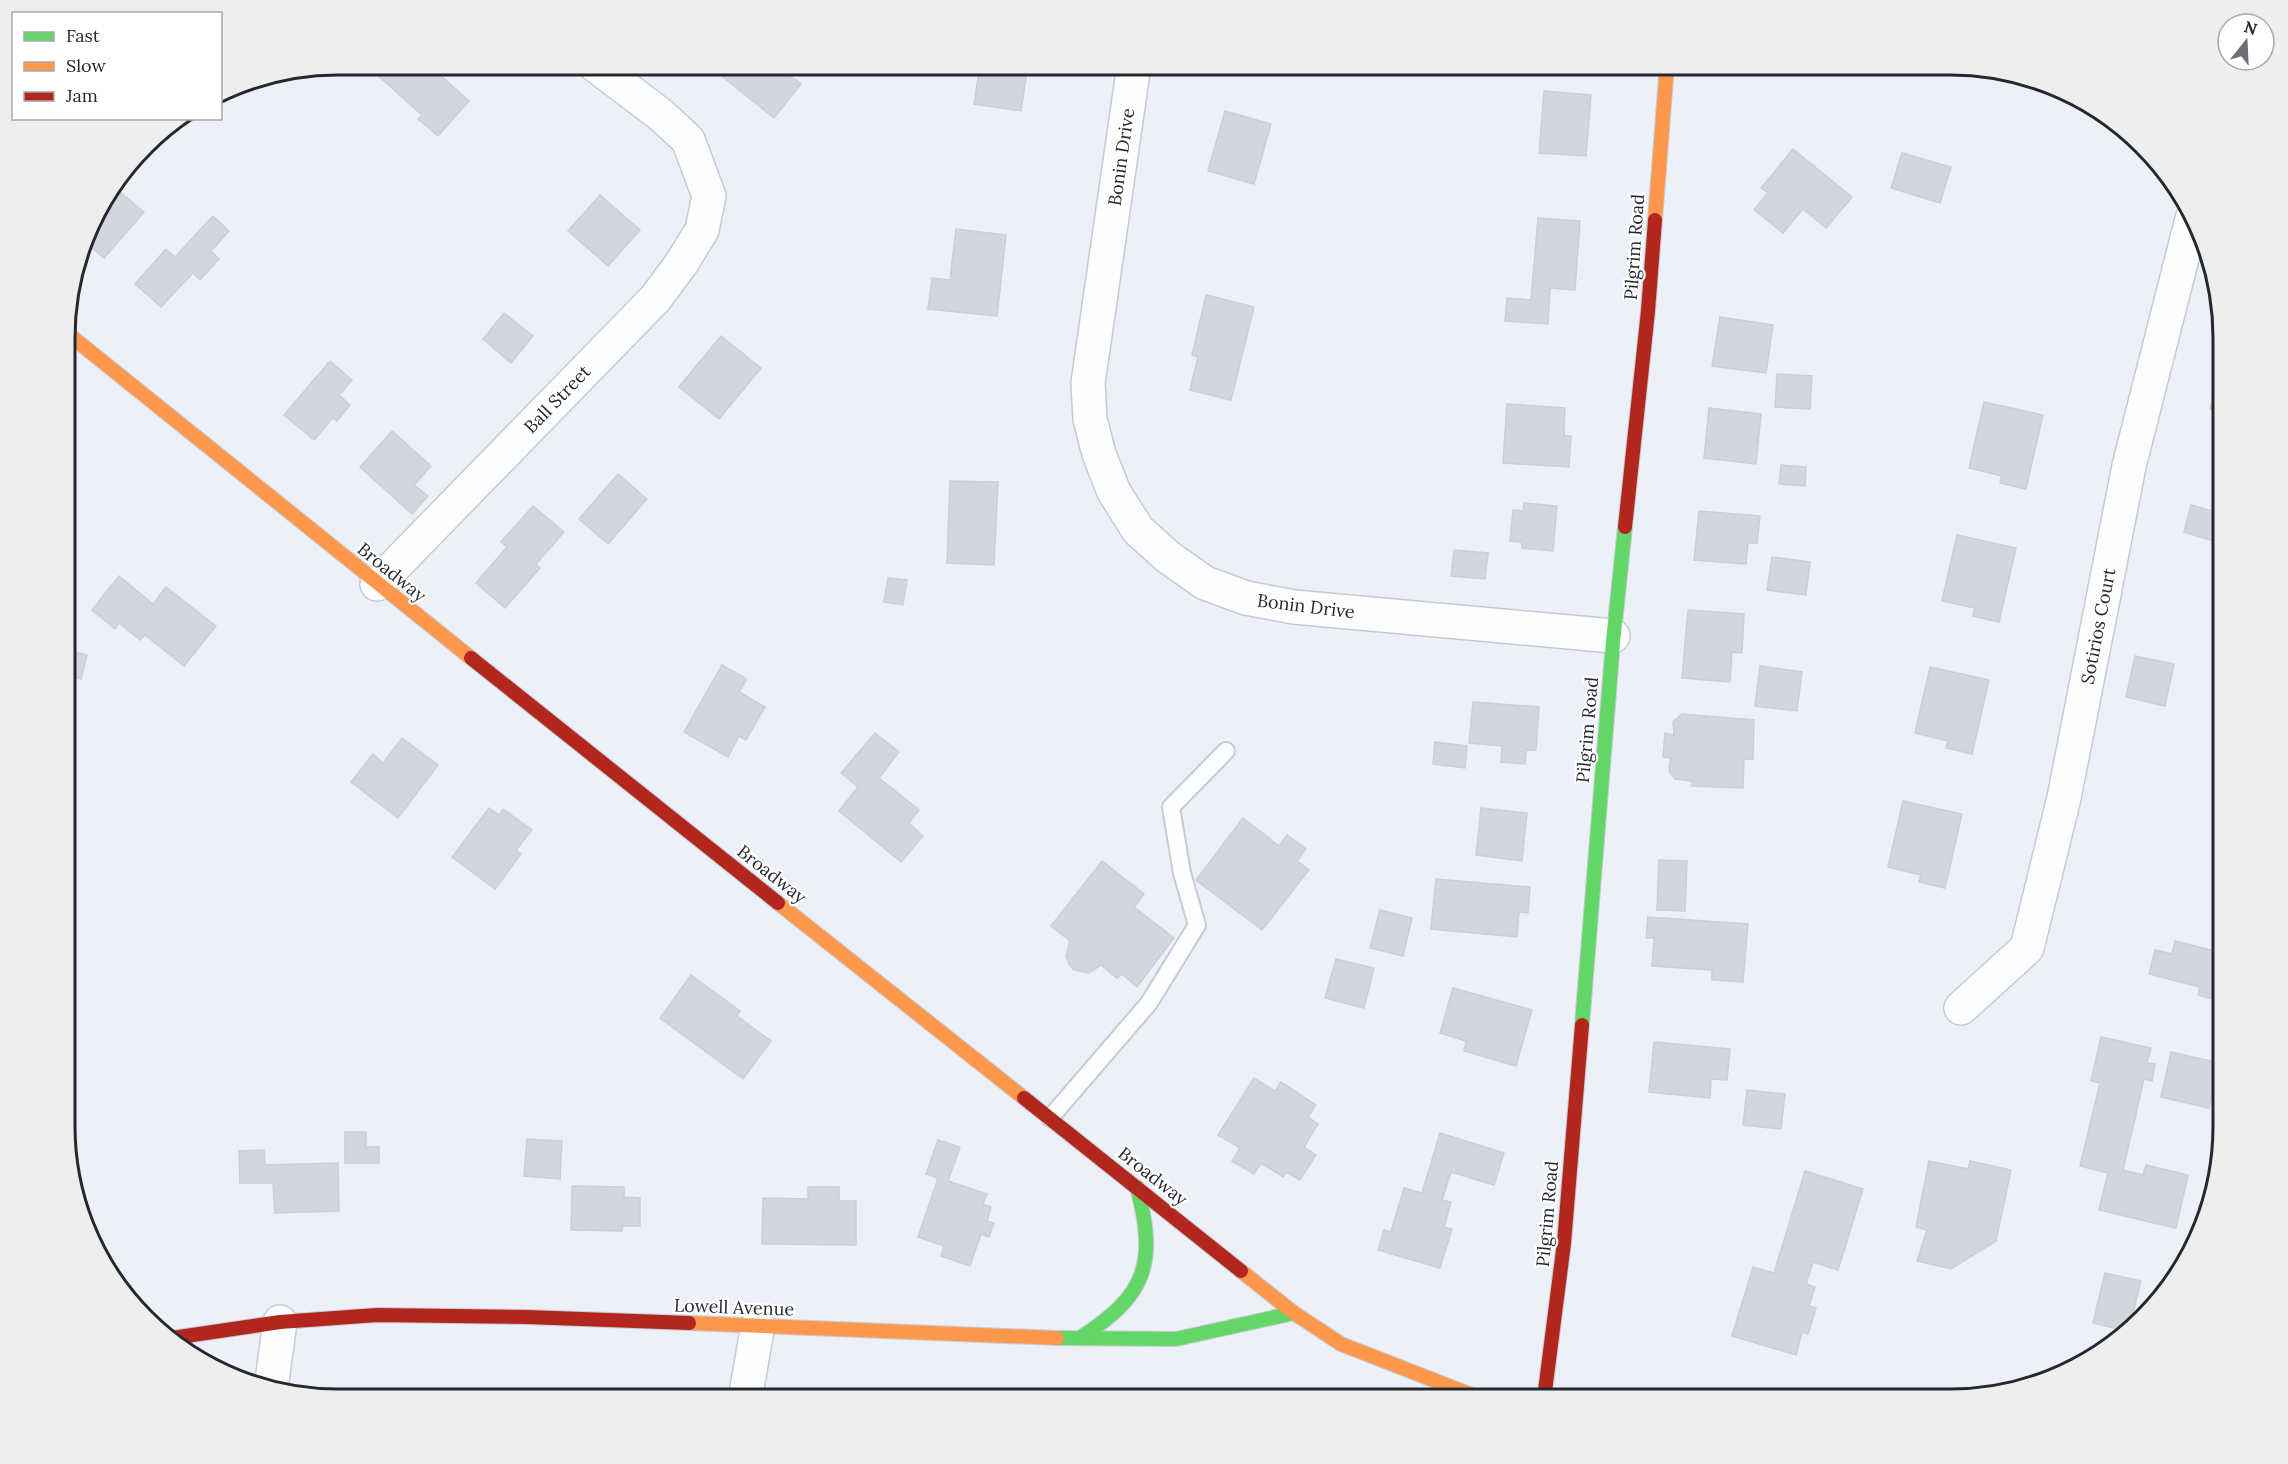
<svg xmlns="http://www.w3.org/2000/svg" width="2288" height="1464" font-family="Lora,serif">
<rect width="100%" height="100%" fill="#ecf0f8"/>
<!-- building -->
<g fill="#d1d6df" stroke="#cccfd5" stroke-width="1.5">
<path d="M381,65H429L469,101L438,136L418,119L422,115L374,72Z"/>
<path d="M708,65H776L801,84L774,118Z"/>
<path d="M980,65H1028L1021,111L974,104Z"/>
<path d="M1544,91L1591,95L1586,156L1539,153Z"/>
<path d="M1225,111L1271,124L1254,184L1208,171Z"/>
<path d="M1793,149L1852,197L1826,228L1803,209L1783,233L1754,210L1768,193L1761,188Z"/>
<path d="M1902,153L1951,167L1940,203L1891,188Z"/>
<path d="M115,188L144,212L104,258L85,242L93,217Z"/>
<path d="M600,195L640,230L608,266L568,231Z"/>
<path d="M213,216L229,231L211,251L219,259L200,280L193,273L161,307L135,284L166,249L175,257Z"/>
<path d="M1538,218L1580,221L1575,290L1550,288L1548,324L1505,321L1507,298L1531,300Z"/>
<path d="M956,229L1006,235L997,316L928,309L932,278L950,280Z"/>
<path d="M1206,295L1254,307L1231,400L1190,390L1198,357L1192,355Z"/>
<path d="M504,313L533,336L511,363L483,339Z"/>
<path d="M1720,317L1773,325L1766,373L1712,366Z"/>
<path d="M721,336L761,368L719,419L679,387Z"/>
<path d="M330,361L352,380L339,395L350,405L337,421L333,418L314,440L284,415Z"/>
<path d="M1777,374L1812,376L1810,409L1775,407Z"/>
<path d="M2216,388L2223,390V413L2210,409Z"/>
<path d="M1984,402L2043,415L2026,489L2000,483L2002,476L1969,468Z"/>
<path d="M1507,404L1565,408L1564,436H1571L1569,467L1503,463Z"/>
<path d="M1709,408L1761,414L1756,464L1704,458Z"/>
<path d="M392,431L431,466L414,485L428,496L412,514L360,467Z"/>
<path d="M1781,465L1806,467L1805,486L1779,484Z"/>
<path d="M618,474L647,499L608,544L579,519Z"/>
<path d="M950,481L998,482L994,565L947,563Z"/>
<path d="M1524,503L1557,506L1553,551L1522,548V542L1510,541L1513,510L1523,511Z"/>
<path d="M2191,505L2223,514V534L2220,543L2184,532Z"/>
<path d="M533,506L564,532L536,564L540,568L505,608L476,583L507,547L501,542Z"/>
<path d="M1699,511L1760,516L1757,543H1748L1746,564L1694,560Z"/>
<path d="M1957,535L2016,548L1999,622L1973,616L1975,608L1942,601Z"/>
<path d="M1454,550L1488,553L1485,579L1451,576Z"/>
<path d="M1772,557L1810,562L1806,595L1767,590Z"/>
<path d="M119,576L153,604L166,587L216,626L184,666L145,635L140,640L119,623L115,629L92,610Z"/>
<path d="M888,578L907,580L903,605L884,602Z"/>
<path d="M1688,610L1744,614L1742,653L1732,652L1730,682L1682,678Z"/>
<path d="M68,650L87,655L81,679L67,676Z"/>
<path d="M2135,656L2174,664L2165,706L2126,697Z"/>
<path d="M722,665L747,679L739,692L765,707L746,740L739,736L728,757L684,732Z"/>
<path d="M1760,666L1802,672L1797,711L1755,706Z"/>
<path d="M1930,667L1989,680L1972,754L1946,748L1948,741L1915,733Z"/>
<path d="M1473,702L1539,707L1536,750H1526L1525,764L1501,762L1502,746L1469,743Z"/>
<path d="M1682,714L1754,720L1753,759H1744L1743,788L1692,786V781L1675,779L1670,773L1669,767L1671,758L1663,757L1665,733L1674,735L1673,722Z"/>
<path d="M875,733L899,752L879,778L919,810L909,823L923,836L901,862L839,811L858,787L841,773Z"/>
<path d="M402,738L438,765L398,818L351,782L373,754L383,763Z"/>
<path d="M1435,742L1467,746L1465,768L1433,764Z"/>
<path d="M1903,801L1962,814L1945,888L1919,882L1921,875L1888,867Z"/>
<path d="M489,808L499,815L503,809L532,830L516,850L521,854L495,889L452,857Z"/>
<path d="M1481,808L1527,813L1522,861L1476,855Z"/>
<path d="M1243,818L1279,846L1287,835L1306,849L1297,861L1309,870L1262,930L1196,880Z"/>
<path d="M1659,860L1687,861L1685,911L1657,910Z"/>
<path d="M1102,861L1144,894L1134,907L1174,938L1137,987L1122,974L1117,978L1101,965L1089,973L1074,970L1069,964L1066,956L1070,941L1051,926Z"/>
<path d="M1436,879L1530,887L1528,913L1519,912L1517,937L1431,929Z"/>
<path d="M1380,910L1412,918L1403,956L1370,948Z"/>
<path d="M1648,917L1748,924L1743,982L1712,980V970L1652,966L1654,938H1646Z"/>
<path d="M2175,941L2223,953V1002L2198,995L2200,987L2149,974L2155,950L2172,954Z"/>
<path d="M1336,959L1374,968L1364,1008L1325,998Z"/>
<path d="M691,975L740,1011L737,1016L771,1041L743,1079L660,1018Z"/>
<path d="M1453,988L1532,1010L1516,1066L1464,1051L1466,1041L1440,1033Z"/>
<path d="M2101,1037L2151,1048L2147,1063L2155,1064L2152,1081L2144,1079L2123,1170L2143,1175L2146,1165L2188,1175L2176,1228L2099,1210L2108,1173L2080,1166L2100,1083L2091,1081Z"/>
<path d="M1654,1042L1730,1049L1727,1080L1711,1079L1710,1098L1649,1092Z"/>
<path d="M2171,1052L2220,1063L2209,1108L2161,1097Z"/>
<path d="M1254,1078L1275,1091L1281,1082L1316,1105L1308,1117L1318,1124L1304,1147L1316,1155L1300,1180L1286,1172L1283,1177L1261,1163L1254,1174L1232,1161L1240,1148L1218,1135Z"/>
<path d="M1747,1090L1785,1094L1781,1129L1743,1125Z"/>
<path d="M345,1132H366V1147H379V1163H345Z"/>
<path d="M1440,1133L1504,1153L1494,1185L1451,1172L1442,1200L1451,1202L1444,1227L1452,1229L1440,1268L1378,1250L1384,1230L1391,1232L1404,1188L1422,1193Z"/>
<path d="M527,1139L562,1141L560,1179L524,1176Z"/>
<path d="M938,1140L960,1147L948,1181L987,1194L983,1204L991,1207L987,1221L994,1223L989,1237L981,1234L970,1266L941,1256L944,1246L918,1237L938,1178L926,1174Z"/>
<path d="M264,1150L265,1165L338,1163L339,1211L275,1213L273,1183H240L239,1151Z"/>
<path d="M1929,1161L1968,1169L1970,1161L2011,1170L1996,1241L1951,1269L1917,1261L1927,1230L1916,1227Z"/>
<path d="M1805,1171L1863,1189L1838,1270L1813,1262L1806,1284L1815,1287L1809,1306L1816,1308L1808,1334L1802,1332L1796,1355L1732,1336L1753,1267L1774,1273Z"/>
<path d="M572,1186L624,1187V1197L640,1198V1226H623L622,1231L571,1230Z"/>
<path d="M808,1187H839V1201H856V1245L762,1244L763,1198L808,1199Z"/>
<path d="M2105,1273L2141,1281L2131,1321L2122,1330L2093,1323Z"/>
</g>
<g fill="none" stroke-linecap="round" stroke-linejoin="round">
<!-- lane casing -->
<g stroke="#c7cbd1" stroke-width="20">
<path id="lane" d="M1050,1118L1149,1003L1197,925L1182,873L1171,807L1226,751"/>
</g>
<!-- street casing -->
<g stroke="#c7cbd1" stroke-width="36">
<g id="street">
<path d="M1134,65L1088,383L1090,419L1099,454L1114,492L1138,530L1168,557L1205,583L1246,598L1294,607L1613,636"/>
<path d="M377,584L655,299L681,264L702,230L709,196L688,140L661,115L595,65"/>
<path d="M1961,1008L2027,948L2064,798L2129,466L2192,219"/>
<path d="M271,1388L280,1322"/>
<path d="M745,1399L758,1325"/>
</g>
</g>
<!-- fast casing -->
<g stroke="#c7cbd1" stroke-width="16">
<g id="fast">
<path d="M1582,1025L1613,642L1625,527"/>
<path d="M1057,1338L1176,1339L1294,1313"/>
<path d="M1080,1338C1147,1295 1157,1263 1137,1187"/>
</g>
</g>
<!-- slow casing -->
<g stroke="#c7cbd1" stroke-width="16">
<g id="slow">
<path d="M1655,220L1667,65"/>
<path d="M67,333L471,658"/>
<path d="M778,903L1024,1098"/>
<path d="M1241,1271L1294,1313L1341,1344L1482,1399"/>
<path d="M689,1323L1057,1338"/>
</g>
</g>
<!-- jam casing -->
<g stroke="#c7cbd1" stroke-width="16">
<g id="jam">
<path d="M1625,527L1648,311L1655,220"/>
<path d="M471,658L778,903"/>
<path d="M1024,1098L1241,1271"/>
<path d="M172,1338L280,1322L377,1315L527,1317L689,1323"/>
<path d="M1544,1399L1564,1243L1582,1025"/>
</g>
</g>
<!-- lane -->
<use href="#lane" stroke="#fcfdfe" stroke-width="16"/>
<!-- street -->
<use href="#street" stroke="#fcfdfe" stroke-width="33"/>
<!-- fast -->
<use href="#fast" stroke="#63d668" stroke-width="14"/>
<!-- slow -->
<use href="#slow" stroke="#ff974d" stroke-width="14"/>
<!-- jam -->
<use href="#jam" stroke="#b3261e" stroke-width="14"/>
</g>
<g text-anchor="middle" dominant-baseline="central" stroke-width="4.5" stroke-linejoin="round" paint-order="stroke">
<!-- street labels -->
<g font-size="18" fill="#25282d" stroke="#fff">
<text transform="translate(1121 157) rotate(-82)">Bonin Drive</text>
<text transform="translate(1634 247) rotate(-86)">Pilgrim Road</text>
<text transform="translate(557 399) rotate(-46)">Ball Street</text>
<text transform="translate(392 572) rotate(39)">Broadway</text>
<text transform="translate(1306 606) rotate(7)">Bonin Drive</text>
<text transform="translate(2098 626) rotate(-79)">Sotirios Court</text>
<text transform="translate(1587 730) rotate(-85)">Pilgrim Road</text>
<text transform="translate(772 874) rotate(38)">Broadway</text>
<text transform="translate(1153 1176) rotate(38)">Broadway</text>
<text transform="translate(1547 1214) rotate(-85)">Pilgrim Road</text>
<text transform="translate(734 1307) rotate(2)">Lowell Avenue</text>
</g>
</g>
<!-- crop -->
<path d="M0 0H2288V1464H0ZM338 75H1950A263 263 0 0 1 2213 338V1126A263 263 0 0 1 1950 1389H338A263 263 0 0 1 75 1126V338A263 263 0 0 1 338 75Z" fill="#eee" fill-rule="evenodd"/>
<path fill="none" stroke="#25282d" stroke-width="3" d="M338 75H1950A263 263 0 0 1 2213 338V1126A263 263 0 0 1 1950 1389H338A263 263 0 0 1 75 1126V338A263 263 0 0 1 338 75Z"/>
<!-- legend -->
<rect x="12" y="12" width="210" height="108" fill="#ffffff" stroke="#a8a9ab" stroke-width="1.5"/>
<rect x="24" y="32" width="30" height="9" fill="#63d668" stroke="#a8a9ab" stroke-width="1.5"/>
<text x="66" y="42" font-size="18" fill="#25282d">Fast</text>
<rect x="24" y="62" width="30" height="9" fill="#ff974d" stroke="#a8a9ab" stroke-width="1.5"/>
<text x="66" y="72" font-size="18" fill="#25282d">Slow</text>
<rect x="24" y="92" width="30" height="9" fill="#b3261e" stroke="#a8a9ab" stroke-width="1.5"/>
<text x="66" y="102" font-size="18" fill="#25282d">Jam</text>
<!-- north arrow -->
<g transform="translate(2246 42) rotate(18)"><circle r="28" fill="#ffffff" stroke="#a8a9ab" stroke-width="1.5"/>
<path d="M0-4.5L10 22L0 15L-10 22Z" fill="#6b6e74"/>
<text y="-9" font-size="16" font-weight="bold" text-anchor="middle" fill="#25282d">N</text>
</g>
</svg>
